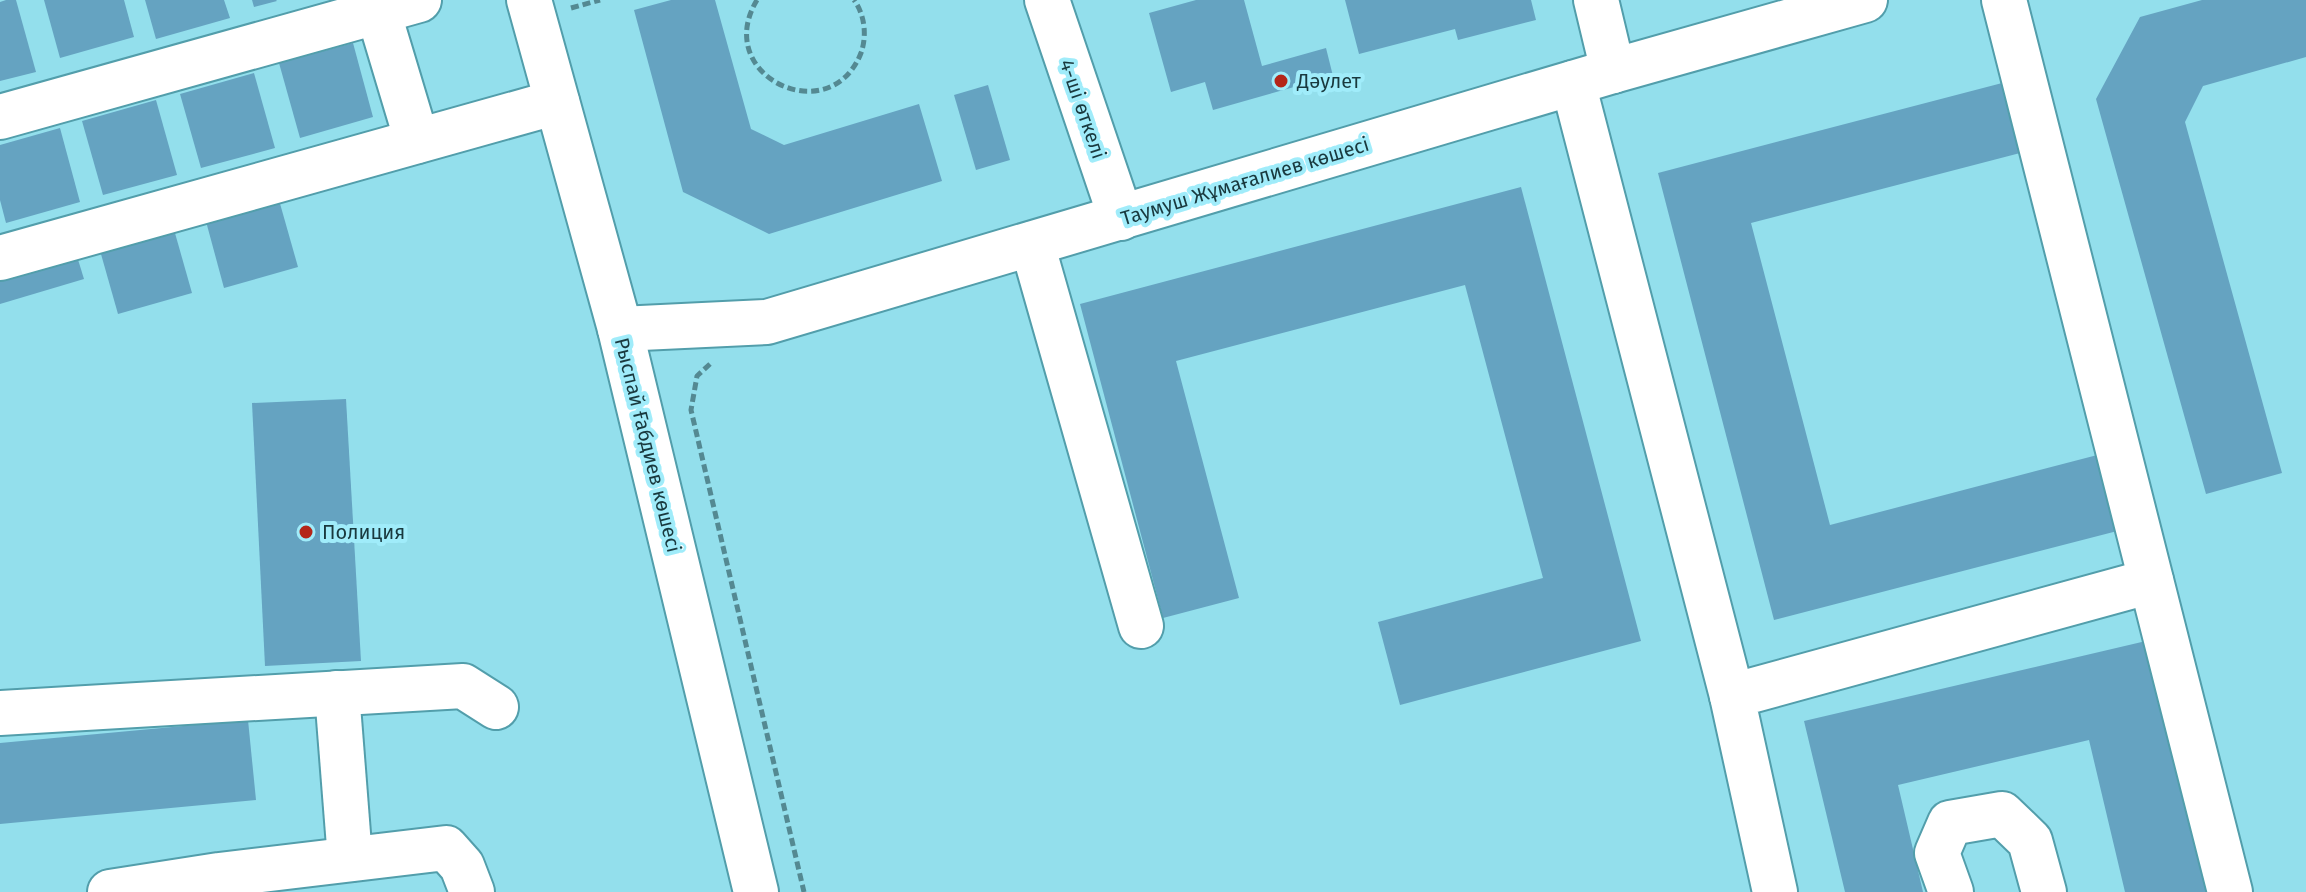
<svg xmlns="http://www.w3.org/2000/svg" width="2306" height="892" font-family="'Fira Sans',sans-serif">
<rect width="100%" height="100%" fill="#93dfec"/>
<!-- building -->
<g fill="#65a3c1">
<path d="M6,0H16L36,72L0,81V2Z"/>
<path d="M44,0H124L134,37L60,58Z"/>
<path d="M145,0H224L230,18L156,39Z"/>
<path d="M252,0H276L277,1L254,7Z"/>
<path d="M671,0H715L751,129L784,145L919,104L942,181L769,234L683,192L634,10Z"/>
<path d="M1196,0H1244L1262,66L1326,48L1333,76L1213,110L1205,82L1171,92L1149,13Z"/>
<path d="M1345,0H1531L1536,20L1458,40L1455,29L1359,54Z"/>
<path d="M2202,0H2306V57L2203,86L2185,122L2282,473L2206,494L2096,99L2140,17Z"/>
<path d="M353,43L373,117L300,138L279,63Z"/>
<path d="M254,73L275,148L201,168L180,94Z"/>
<path d="M2006,82L2024,152L1751,223L1830,525L2105,453L2125,529L1774,620L1658,173Z"/>
<path d="M988,85L1010,160L976,170L954,95Z"/>
<path d="M156,100L177,175L103,195L82,121Z"/>
<path d="M60,128L80,202L6,223L0,200V145Z"/>
<path d="M1521,187L1641,641L1400,705L1378,622L1543,578L1465,285L1176,361L1239,598L1163,618L1080,304Z"/>
<path d="M277,193L298,267L224,288L204,214Z"/>
<path d="M171,219L192,293L118,314L97,240Z"/>
<path d="M76,253L84,279L0,304V276Z"/>
<path d="M346,399L361,661L265,666L252,403Z"/>
<path d="M2146,641L2206,892H2125L2089,740L1898,785L1923,892H1845L1804,721Z"/>
<path d="M248,720L256,800L0,824V743Z"/>
</g>
<g fill="none" stroke-linecap="round" stroke-linejoin="round">
<!-- minor casing -->
<g stroke="#529eab" stroke-width="48">
<g id="minor">
<path d="M529,0L620,329L756,892"/>
<path d="M1047,0L1121,218"/>
<path d="M1596,0L1613,71"/>
<path d="M2004,0L2230,892"/>
<path d="M378,11L417,141"/>
<path d="M1573,83L1732,696"/>
<path d="M0,117L419,0"/>
<path d="M1032,244L1141,626"/>
<path d="M0,258L557,102"/>
<path d="M620,329L767,322L1613,71L1865,0"/>
<path d="M337,693L350,859"/>
<path d="M0,713L463,686L496,707"/>
<path d="M110,892L219,875L446,848L462,866L472,892"/>
<path d="M1775,892L1732,696L2151,581"/>
<path d="M1951,892L1937,853L1950,823L2002,814L2030,841L2044,892"/>
</g>
</g>
<!-- path -->
<g stroke="#548992" stroke-width="5" stroke-dasharray="8 4" stroke-linecap="butt">
<path d="M757,0C711,76 830,132 861,53C867,36 865,15 854,0"/>
<path d="M571,8L600,0"/>
<path d="M710,364L697,376L691,410L804,892"/>
</g>
<!-- minor -->
<use href="#minor" stroke="#fff" stroke-width="44"/>
</g>
<!-- markers -->
<g fill="#b42619" stroke="#a0ecfa" stroke-width="3">
<circle cx="1281" cy="81" r="8"/>
<circle cx="306" cy="532" r="8"/>
</g>
<g text-anchor="middle" dominant-baseline="central" stroke-width="8" stroke-linejoin="round" paint-order="stroke">
<!-- poi labels -->
<g font-size="20" fill="#19393e" stroke="#a0ecfa" text-anchor="start">
<text x="1297" y="81">Дәулет</text>
<text x="322" y="532">Полиция</text>
</g>
<!-- street labels -->
<g font-size="20" fill="#19393e" stroke="#a0ecfa">
<text transform="translate(1083 109) rotate(71)">4-ші өткелі</text>
<text transform="translate(1245 181) rotate(-17)">Таумуш Жұмағалиев көшесі</text>
<text transform="translate(648 445) rotate(76)">Рыспай Ғабдиев көшесі</text>
</g>
</g>
</svg>
